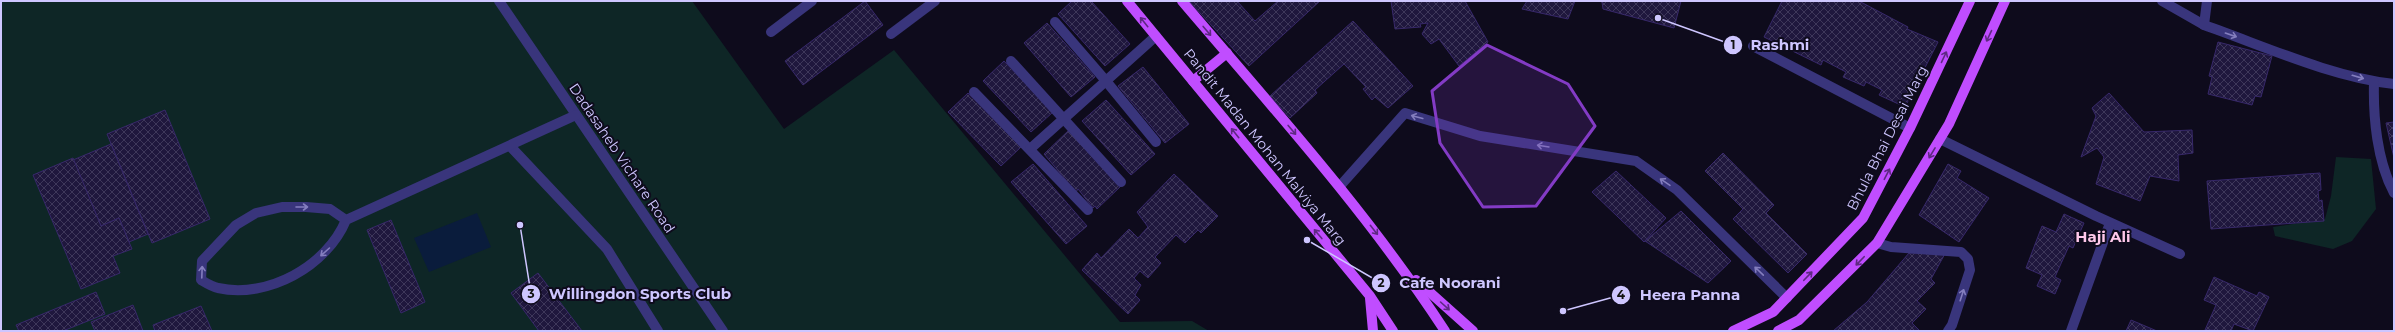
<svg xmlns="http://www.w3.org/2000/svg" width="2395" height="332" font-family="Montserrat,sans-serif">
<defs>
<pattern id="building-cross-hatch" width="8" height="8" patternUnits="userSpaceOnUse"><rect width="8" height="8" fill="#1f173d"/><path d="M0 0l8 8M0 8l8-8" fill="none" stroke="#3e375a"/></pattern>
</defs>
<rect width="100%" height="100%" fill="#0e0b1c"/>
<!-- grass -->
<g fill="#0e2626">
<path d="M1,1H692L784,129L894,50L1120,322L1192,321L1209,331H1Z"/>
<path d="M2336,157L2371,159L2376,209L2352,241L2333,249L2275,236L2273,227L2325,219L2331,196Z"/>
</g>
<!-- water -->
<path fill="#0a1c3c" d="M477,213L491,247L429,272L414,238Z"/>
<!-- building -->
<g fill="url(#building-cross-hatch)" stroke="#37286a">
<path d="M865,1L883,25L803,85L785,61Z"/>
<path d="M1072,1H1091L1130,44L1105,66L1058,14Z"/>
<path d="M1189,1H1237L1255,21L1278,1H1320L1249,66Z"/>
<path d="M1391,1H1465L1488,42L1459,66L1439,39L1431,44L1422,34L1428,23L1420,24L1421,27L1395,29Z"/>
<path d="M1527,1H1575L1568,19L1522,9Z"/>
<path d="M1599,1H1681L1674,28L1603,9L1602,2Z"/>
<path d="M1782,1H1859L1908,27L1907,29L1938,42L1905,107L1879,95L1882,90L1866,82L1864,86L1843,77L1846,72L1823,60L1821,65L1764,37Z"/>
<path d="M1353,21L1413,86L1388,108L1375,97L1372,100L1363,89L1366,87L1344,64L1315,90L1317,93L1290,118L1270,96Z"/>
<path d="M1047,23L1095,77L1071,97L1024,43Z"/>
<path d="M2218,42L2272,56L2261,97L2255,96L2252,105L2208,94L2212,77L2209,76Z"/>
<path d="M1004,61L1053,112L1031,132L983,81Z"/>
<path d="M1143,67L1189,124L1165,143L1118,86Z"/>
<path d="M968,93L1021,147L1001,166L948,112Z"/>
<path d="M2109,93L2144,132L2192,130L2193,153L2178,155L2179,181L2150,176L2140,201L2096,184L2104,157L2097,148L2081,157L2096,116L2092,108Z"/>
<path d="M1106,100L1155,154L1131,175L1082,121Z"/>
<path d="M165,110L210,219L152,243L107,134Z"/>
<path d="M2394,122V158L2386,123Z"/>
<path d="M1069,130L1121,186L1097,209L1095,206L1093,208L1078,189L1076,192L1044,154Z"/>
<path d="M111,144L148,234L129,242L119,218L101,226L73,160Z"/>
<path d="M1723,153L1774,205L1766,213L1807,254L1788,273L1733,219L1743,209L1705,171Z"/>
<path d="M73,158L101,226L119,218L132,249L113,256L120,273L81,289L33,175Z"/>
<path d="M1033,164L1087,226L1066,244L1011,182Z"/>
<path d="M1948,164L1961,171L1957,178L1989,198L1959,242L1919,215Z"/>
<path d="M1616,171L1666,218L1644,242L1592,192Z"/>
<path d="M2320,173L2321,190L2318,191L2319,201L2322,200L2324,221L2211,229L2207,181Z"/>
<path d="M1174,174L1218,216L1201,233L1198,230L1185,243L1176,235L1155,257L1161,263L1148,278L1140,271L1134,278L1141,285L1135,295L1140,300L1128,314L1082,270L1097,253L1101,258L1129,229L1138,238L1148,227L1137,212Z"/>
<path d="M1681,211L1731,261L1708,283L1645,241Z"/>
<path d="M2064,214L2084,223L2073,248L2069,246L2055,277L2061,280L2055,294L2037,286L2042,275L2026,268L2042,226L2056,232Z"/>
<path d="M391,220L425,302L401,313L367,230Z"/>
<path d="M1946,252L1931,279L1935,283L1917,301L1926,309L1912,323L1920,331H1833L1867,302L1909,253Z"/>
<path d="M538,273L582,331H539L511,293Z"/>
<path d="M2214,277L2257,296L2259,292L2269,297L2253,331L2234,324L2231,331L2205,330L2216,305L2204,300Z"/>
<path d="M96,292L105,314L63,331H19L16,325Z"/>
<path d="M133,305L143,331H95L91,322Z"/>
<path d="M201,306L212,331H155L153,325Z"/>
<path d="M2131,320L2157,331H2126Z"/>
</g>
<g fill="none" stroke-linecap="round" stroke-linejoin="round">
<!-- minor -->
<g stroke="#39357c" stroke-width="10">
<path d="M499,1L723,331"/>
<path d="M2162,1L2204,25"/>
<path d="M2207,1L2204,25C2264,46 2331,77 2394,84"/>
<path d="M1055,22L1106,81L1156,142"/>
<path d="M771,32L812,1"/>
<path d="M891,34L935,1"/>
<path d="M1753,46L1910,128"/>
<path d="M1011,61L1121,182"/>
<path d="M2374,82C2373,117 2377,161 2394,193"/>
<path d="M974,92L1088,210"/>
<path d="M1940,139L2096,216L2180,254"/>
<path d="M510,146L607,249L658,331"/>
<path d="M1030,149L1156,36"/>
<path d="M1340,186L1405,113L1480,136L1636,161L1677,190L1787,298"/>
<path d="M346,220L330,209L306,207H282L256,213L236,225L202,261L201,280C206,283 212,287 218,288C268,299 327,266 346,220L576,115"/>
<path d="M1877,243L1891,247L1961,252L1968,259L1970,270L1952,325L1948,331"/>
<path d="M2071,331L2110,223"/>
</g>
<!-- major -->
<g stroke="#c04dff" stroke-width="10">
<path d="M1127,1L1370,296L1393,331"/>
<path d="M1182,1C1273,108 1368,213 1445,331"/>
<path d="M1193,81L1227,53"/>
<path d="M1416,280L1473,331"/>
<path d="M1370,298L1373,331"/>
<path d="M1733,331L1773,312L1863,218L1910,128L1970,1"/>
<path d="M1778,331L1799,320L1877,243L1949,124L2005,1"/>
</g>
</g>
<!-- one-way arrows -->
<defs><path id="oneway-shaft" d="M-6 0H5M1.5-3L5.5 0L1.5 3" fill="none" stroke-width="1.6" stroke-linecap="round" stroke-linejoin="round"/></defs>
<g stroke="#5e2982">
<use href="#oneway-shaft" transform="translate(1144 22) rotate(-129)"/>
<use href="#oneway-shaft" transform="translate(1207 31) rotate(50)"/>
<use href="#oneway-shaft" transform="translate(1989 36) rotate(115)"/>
<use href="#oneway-shaft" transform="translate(1944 57) rotate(-65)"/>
<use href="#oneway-shaft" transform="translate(1292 130) rotate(50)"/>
<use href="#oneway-shaft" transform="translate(1235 133) rotate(-129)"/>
<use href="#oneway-shaft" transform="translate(1932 153) rotate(121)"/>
<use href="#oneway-shaft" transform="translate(1887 174) rotate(-63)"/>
<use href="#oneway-shaft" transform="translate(1374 230) rotate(52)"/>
<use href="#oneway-shaft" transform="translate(1318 234) rotate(-130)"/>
<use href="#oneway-shaft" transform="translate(1860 261) rotate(134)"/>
<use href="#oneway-shaft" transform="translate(1808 276) rotate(-46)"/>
<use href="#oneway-shaft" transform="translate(1445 306) rotate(42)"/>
</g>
<g stroke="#847ebe">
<use href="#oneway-shaft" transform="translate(2231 35) rotate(19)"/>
<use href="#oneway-shaft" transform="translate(2358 77) rotate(16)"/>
<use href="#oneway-shaft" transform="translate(1417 117) rotate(-165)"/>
<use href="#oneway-shaft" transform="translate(1543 146) rotate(-171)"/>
<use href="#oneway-shaft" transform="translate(1665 182) rotate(-146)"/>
<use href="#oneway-shaft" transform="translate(302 207)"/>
<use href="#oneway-shaft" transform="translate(325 252) rotate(138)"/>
<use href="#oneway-shaft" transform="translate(1759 271) rotate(-136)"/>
<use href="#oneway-shaft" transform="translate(202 272) rotate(-88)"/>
<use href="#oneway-shaft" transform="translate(1962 295) rotate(-72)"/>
</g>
<!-- marked area -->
<path fill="#833bc5" fill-opacity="0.2" stroke="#833bc5" stroke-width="3" stroke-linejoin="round" d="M1487,45L1568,84L1595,126L1536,206L1483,207L1440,143L1432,91Z"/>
<g text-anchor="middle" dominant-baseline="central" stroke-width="4" stroke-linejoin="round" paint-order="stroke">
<!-- street labels -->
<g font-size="14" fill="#cec6ff" stroke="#0e0b1c">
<text transform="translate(1887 138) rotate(-63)">Bhula Bhai Desai Marg</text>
<text transform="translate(1265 147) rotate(51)">Pandit Madan Mohan Malviya Marg</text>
<text transform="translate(622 158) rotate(56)">Dadasaheb Vichare Road</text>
</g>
<!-- neighbourhood labels -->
<g font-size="15" font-weight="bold" fill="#ffc8ea" stroke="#0e0b1c">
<text x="2103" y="236">Haji Ali</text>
</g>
</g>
<!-- callouts -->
<path fill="none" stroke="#cec6ff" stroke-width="1.5" d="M1658 18L1733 45M1307 240L1381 283M520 225L531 294M1563 311L1621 295"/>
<g fill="#cec6ff" stroke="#0e0b1c" stroke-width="1.5">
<circle cx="1658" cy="18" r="4"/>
<circle cx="1307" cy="240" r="4"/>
<circle cx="520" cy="225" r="4"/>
<circle cx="1563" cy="311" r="4"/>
<circle cx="1733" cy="45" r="10"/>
<circle cx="1381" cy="283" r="10"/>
<circle cx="531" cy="294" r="10"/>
<circle cx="1621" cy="295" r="10"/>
</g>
<g font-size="12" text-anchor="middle" font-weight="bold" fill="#111">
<text x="1733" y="49">1</text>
<text x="1381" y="287">2</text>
<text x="531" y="298">3</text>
<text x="1621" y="299">4</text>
</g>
<g font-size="15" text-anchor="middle" font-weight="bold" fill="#cec6ff" stroke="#0e0b1c" stroke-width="4" stroke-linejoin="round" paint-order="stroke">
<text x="1780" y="50">Rashmi</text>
<text x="1450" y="288">Cafe Noorani</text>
<text x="640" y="299">Willingdon Sports Club</text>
<text x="1690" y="300">Heera Panna</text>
</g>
<!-- border -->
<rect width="2395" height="332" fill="none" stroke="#cec6ff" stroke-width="4"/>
</svg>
